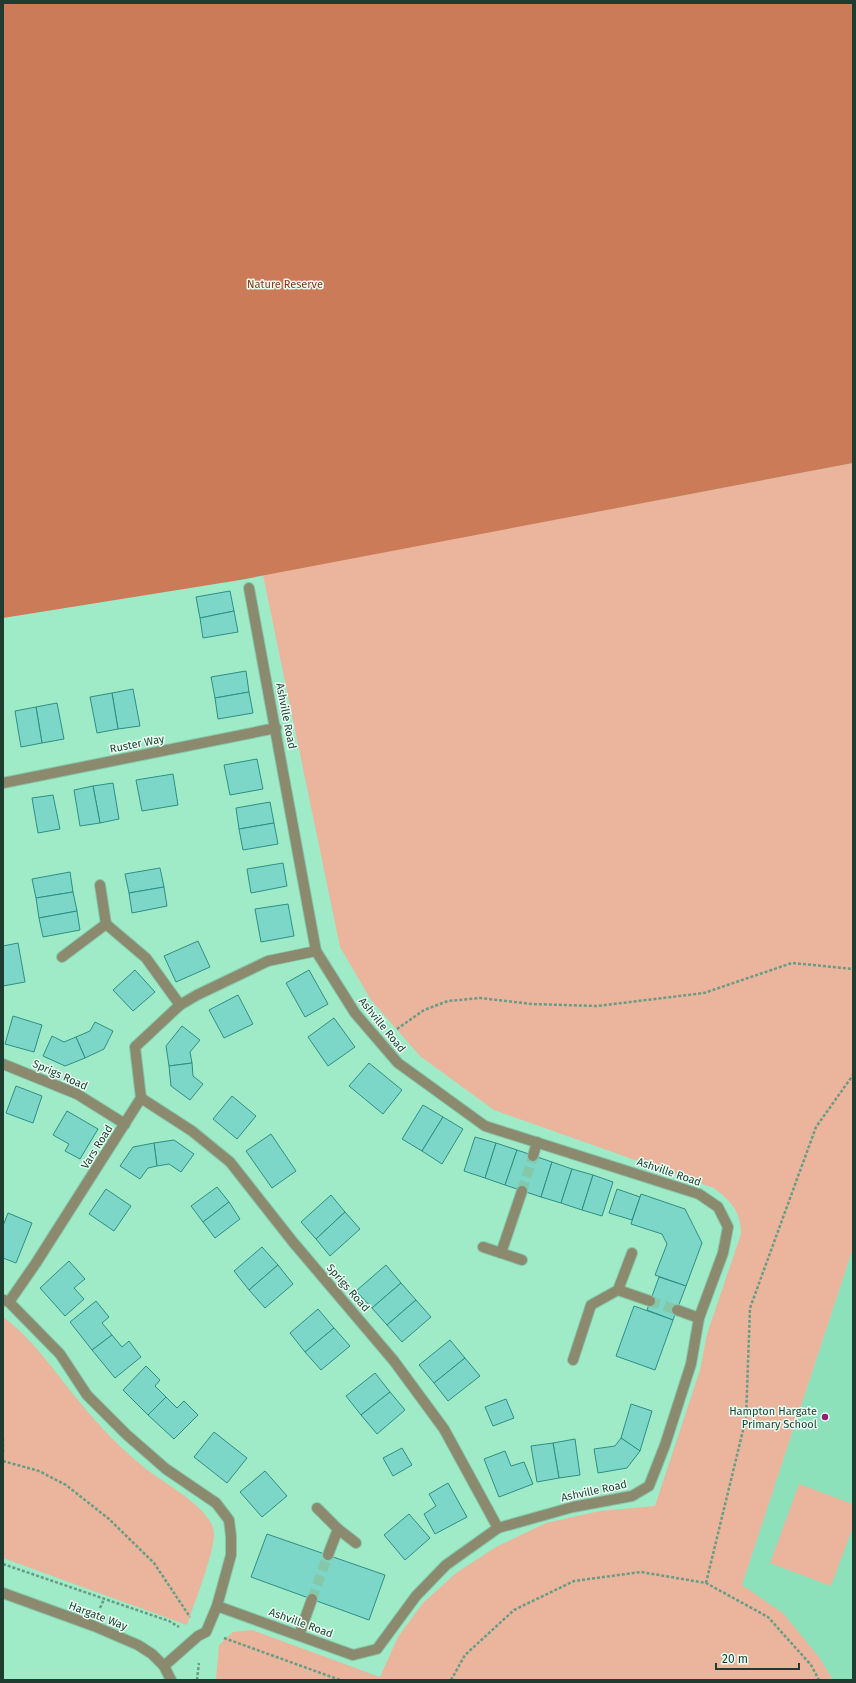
<svg xmlns="http://www.w3.org/2000/svg" width="856" height="1683" font-family="'Fira Sans',sans-serif">
<rect width="100%" height="100%" fill="#9feac7"/>
<!-- built -->
<path fill="#8de1ba" d="M853,1248V1680H833L819,1657L742,1585Z"/>
<!-- green -->
<g fill="#ebb49d">
<path d="M853,463V1248L742,1585L783,1613L819,1657L833,1680H216L219,1645L233,1632L252,1630L380,1677L398,1637L423,1603L456,1573L496,1547L546,1523L600,1511L655,1506L700,1370L707,1334L741,1234C741,1211 731,1201 714,1188L494,1110L420,1056L371,1000L340,947L263,575Z"/>
<path d="M3,1317C33,1339 54,1371 78,1400C98,1425 121,1449 146,1469C164,1483 211,1508 214,1532C215,1552 194,1603 187,1625L3,1558Z"/>
<path d="M799,1484L853,1504V1527L831,1586L770,1563Z"/>
</g>
<!-- forest -->
<path fill="#cc7b59" d="M3,3H853V463L240,580L3,618Z"/>
<!-- building -->
<g fill="#7cd7c9" stroke="#2f8e83">
<path d="M230,591L234,611L200,618L196,597Z"/>
<path d="M234,611L238,632L203,638L200,618Z"/>
<path d="M246,671L249,692L215,698L211,677Z"/>
<path d="M133,689L140,726L118,729L112,693Z"/>
<path d="M249,692L253,713L218,719L215,698Z"/>
<path d="M112,693L118,729L97,733L90,697Z"/>
<path d="M57,703L64,739L42,743L36,707Z"/>
<path d="M36,707L42,743L21,747L15,711Z"/>
<path d="M257,759L263,789L230,795L224,765Z"/>
<path d="M173,774L178,805L142,811L136,780Z"/>
<path d="M113,783L119,819L100,823L93,786Z"/>
<path d="M93,786L100,823L80,826L74,790Z"/>
<path d="M53,795L60,829L38,833L32,798Z"/>
<path d="M270,802L274,823L239,829L236,808Z"/>
<path d="M274,823L278,844L243,850L239,829Z"/>
<path d="M283,863L287,886L251,893L247,869Z"/>
<path d="M160,868L164,887L129,893L125,874Z"/>
<path d="M70,872L73,892L36,898L32,879Z"/>
<path d="M164,887L167,906L132,913L129,893Z"/>
<path d="M73,892L77,911L39,918L36,898Z"/>
<path d="M288,904L294,936L261,942L255,909Z"/>
<path d="M77,911L80,930L43,937L39,918Z"/>
<path d="M198,941L210,967L176,982L164,956Z"/>
<path d="M18,943L25,982L3,986V946Z"/>
<path d="M135,970L155,992L133,1011L113,990Z"/>
<path d="M309,970L328,1004L305,1017L286,983Z"/>
<path d="M238,995L253,1024L224,1038L209,1010Z"/>
<path d="M13,1016L42,1025L34,1052L5,1044Z"/>
<path d="M334,1018L355,1047L328,1066L308,1037Z"/>
<path d="M95,1022L113,1031L104,1049L85,1058L76,1037L90,1031Z"/>
<path d="M182,1026L200,1040L190,1052L192,1063L169,1066L166,1046Z"/>
<path d="M52,1036L64,1042L76,1037L85,1058L65,1066L43,1056Z"/>
<path d="M192,1063L193,1076L203,1084L190,1100L171,1086L169,1066Z"/>
<path d="M369,1063L402,1090L383,1114L349,1086Z"/>
<path d="M16,1086L42,1096L33,1123L6,1113Z"/>
<path d="M232,1096L256,1116L237,1139L213,1119Z"/>
<path d="M423,1105L443,1117L422,1151L402,1139Z"/>
<path d="M67,1111L98,1129L80,1159L65,1151L69,1144L53,1135Z"/>
<path d="M443,1117L463,1129L442,1164L422,1151Z"/>
<path d="M271,1134L296,1171L272,1188L246,1151Z"/>
<path d="M475,1137L496,1143L485,1178L464,1171Z"/>
<path d="M174,1140L194,1154L181,1172L169,1164L157,1166L154,1143Z"/>
<path d="M154,1143L157,1166L148,1168L140,1179L120,1166L133,1147Z"/>
<path d="M496,1143L517,1150L505,1185L485,1178Z"/>
<path d="M517,1150L552,1162L541,1197L505,1185Z"/>
<path d="M552,1162L572,1169L561,1203L541,1197Z"/>
<path d="M572,1169L593,1175L582,1210L561,1203Z"/>
<path d="M593,1175L613,1182L602,1216L582,1210Z"/>
<path d="M217,1187L229,1202L203,1222L191,1206Z"/>
<path d="M106,1189L131,1206L114,1231L89,1214Z"/>
<path d="M617,1189L640,1197L632,1220L609,1213Z"/>
<path d="M641,1194L685,1209L702,1243L686,1286L655,1275L667,1244L662,1234L631,1224Z"/>
<path d="M331,1195L345,1212L316,1239L301,1222Z"/>
<path d="M229,1202L240,1219L215,1238L203,1222Z"/>
<path d="M345,1212L360,1229L330,1256L316,1239Z"/>
<path d="M8,1213L32,1223L16,1263L3,1258V1226Z"/>
<path d="M262,1247L278,1265L249,1290L234,1271Z"/>
<path d="M69,1261L85,1279L74,1288L84,1299L65,1316L40,1288Z"/>
<path d="M278,1265L293,1284L265,1308L249,1290Z"/>
<path d="M386,1265L401,1283L372,1308L356,1291Z"/>
<path d="M659,1277L686,1286L673,1320L647,1310Z"/>
<path d="M401,1283L416,1300L387,1325L372,1308Z"/>
<path d="M416,1300L431,1317L402,1342L387,1325Z"/>
<path d="M96,1301L109,1317L102,1323L112,1335L92,1350L70,1322Z"/>
<path d="M634,1306L673,1320L655,1370L616,1356Z"/>
<path d="M318,1309L334,1328L305,1352L290,1333Z"/>
<path d="M334,1328L350,1346L321,1370L305,1352Z"/>
<path d="M112,1335L122,1347L129,1341L141,1357L115,1378L92,1350Z"/>
<path d="M450,1340L465,1358L434,1383L419,1365Z"/>
<path d="M465,1358L480,1376L448,1401L434,1383Z"/>
<path d="M146,1366L160,1380L155,1386L166,1397L148,1415L123,1390Z"/>
<path d="M375,1373L390,1392L361,1415L346,1396Z"/>
<path d="M390,1392L405,1410L377,1434L361,1415Z"/>
<path d="M166,1397L177,1408L184,1401L198,1415L174,1439L148,1415Z"/>
<path d="M506,1399L514,1418L493,1426L485,1407Z"/>
<path d="M631,1404L652,1411L640,1451L621,1438Z"/>
<path d="M214,1432L247,1458L227,1483L194,1457Z"/>
<path d="M621,1438L640,1451L627,1468L598,1473L594,1449L615,1446Z"/>
<path d="M575,1439L580,1475L559,1478L553,1443Z"/>
<path d="M553,1443L559,1478L537,1482L531,1446Z"/>
<path d="M402,1448L412,1465L393,1476L383,1458Z"/>
<path d="M505,1451L511,1466L524,1462L533,1484L499,1497L484,1459Z"/>
<path d="M265,1471L287,1496L262,1517L240,1492Z"/>
<path d="M448,1483L467,1517L435,1534L424,1514L436,1506L429,1494Z"/>
<path d="M409,1514L430,1538L405,1560L384,1535Z"/>
<path d="M267,1534L385,1575L369,1620L251,1577Z"/>
</g>
<g fill="none" stroke-linecap="round" stroke-linejoin="round">
<!-- minor-tunnel -->
<g stroke="#85c7a9" stroke-width="10" stroke-dasharray="10 5" stroke-linecap="butt">
<path d="M522,1191L533,1156"/>
<path d="M650,1301L677,1310"/>
<path d="M312,1599L328,1555"/>
</g>
<!-- minor casing -->
<g stroke="#85c7a9" stroke-width="12">
<g id="minor">
<path d="M3,783L276,728"/>
<path d="M106,924L146,958L180,1005"/>
<path d="M62,957L106,924L100,885"/>
<path d="M3,1064L77,1094L125,1124"/>
<path d="M141,1098L192,1131L230,1162L293,1242L394,1361L444,1429L498,1528"/>
<path d="M533,1156L537,1142"/>
<path d="M483,1247L522,1260"/>
<path d="M501,1253L522,1191"/>
<path d="M618,1290L650,1301"/>
<path d="M4,1300L9,1302L60,1354L87,1395L127,1435L166,1469L216,1503L229,1520L231,1536V1555L217,1606L206,1632L198,1636L164,1666"/>
<path d="M9,1302L36,1263L141,1098L135,1047L180,1005L197,995L268,961L316,951"/>
<path d="M677,1310L699,1318"/>
<path d="M573,1360L591,1305L618,1290L632,1253"/>
<path d="M317,1508L338,1529L356,1543"/>
<path d="M328,1555L338,1529"/>
<path d="M3,1593L94,1626L138,1645L152,1654L164,1666L171,1680"/>
<path d="M217,1606L353,1655L377,1649L416,1596L446,1565L498,1528L573,1507L632,1496L649,1486L665,1445L691,1364L699,1318L723,1253L728,1227L718,1207L699,1194L485,1126L398,1063L355,1013L316,951L249,588"/>
<path d="M299,1635L312,1599"/>
</g>
</g>
<!-- path -->
<g stroke="#669d84" stroke-width="2.5" stroke-dasharray="3 2" stroke-linecap="butt">
<path d="M397,1029L424,1010L448,1001L480,998L532,1004L597,1006L704,993L792,963L853,969"/>
<path d="M3,1439V1452"/>
<path d="M3,1461L39,1471L66,1485L109,1519L154,1563L190,1617"/>
<path d="M3,1564L169,1621L179,1627"/>
<path d="M706,1583L746,1418L750,1308L816,1127L853,1075"/>
<path d="M100,1608L104,1599"/>
<path d="M224,1638L340,1680"/>
<path d="M197,1680L199,1663"/>
<path d="M451,1680L465,1655L514,1610L574,1581L641,1572L706,1583L768,1617L811,1665L819,1680"/>
</g>
<!-- minor -->
<use href="#minor" stroke="#8c8a6e" stroke-width="10"/>
</g>
<!-- markers -->
<circle fill="#9a1d74" stroke="#e9fef3" stroke-width="1.5" cx="825" cy="1417" r="4"/>
<g text-anchor="middle" dominant-baseline="central" stroke-width="3" stroke-linejoin="round" paint-order="stroke">
<!-- park labels -->
<g font-size="11" fill="#833813" stroke="#e9fef3">
<text x="285" y="284">Nature Reserve</text>
</g>
<!-- street labels -->
<g font-size="11" fill="#1e3d30" stroke="#e9fef3">
<text transform="translate(286 716) rotate(79)">Ashville Road</text>
<text transform="translate(137 744) rotate(-11)">Ruster Way</text>
<text transform="translate(382 1025) rotate(51)">Ashville Road</text>
<text transform="translate(60 1075) rotate(24)">Sprigs Road</text>
<text transform="translate(97 1147) rotate(-58)">Vars Road</text>
<text transform="translate(669 1172) rotate(19)">Ashville Road</text>
<text transform="translate(348 1288) rotate(49)">Sprigs Road</text>
<text transform="translate(594 1491) rotate(-12)">Ashville Road</text>
<text transform="translate(98 1616) rotate(21)">Hargate Way</text>
<text transform="translate(301 1623) rotate(20)">Ashville Road</text>
</g>
<!-- poi labels -->
<g font-size="11" fill="#1e3d30" stroke="#e9fef3" text-anchor="end">
<text x="817" y="1411">Hampton Hargate<tspan x="817" dy="13">Primary School</tspan></text>
</g>
</g>
<!-- border -->
<rect width="856" height="1683" fill="none" stroke="#1e3d30" stroke-width="8"/>
<!-- scale -->
<path d="M716 1663v6h83v-6" fill="none" stroke="#1e3d30" stroke-width="2"/>
<text x="722" y="1663" font-size="12" fill="#1e3d30" stroke="#e9fef3" stroke-width="3" paint-order="stroke">20 m</text>
</svg>
